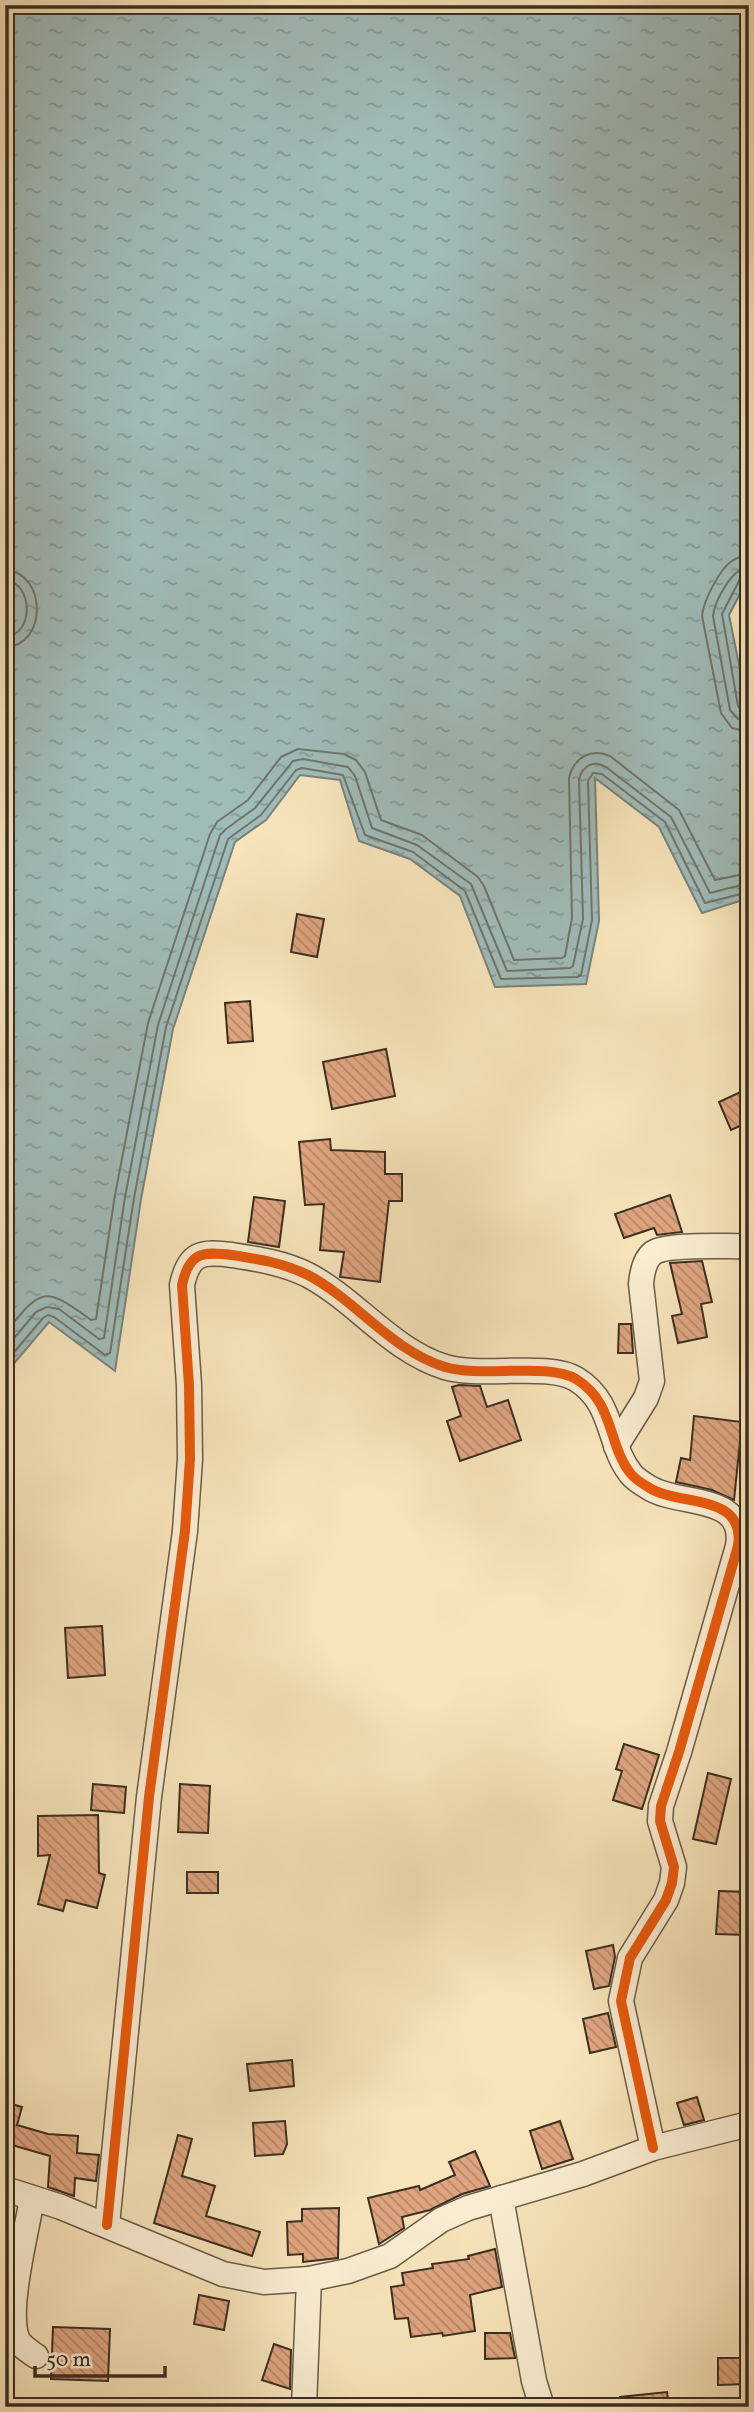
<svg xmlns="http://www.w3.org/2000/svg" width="754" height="2412" font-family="Vollkorn,serif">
<defs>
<pattern id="water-ripples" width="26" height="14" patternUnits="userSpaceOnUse" patternTransform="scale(1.75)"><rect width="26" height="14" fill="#a0bcb9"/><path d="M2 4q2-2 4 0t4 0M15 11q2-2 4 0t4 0" fill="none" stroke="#849996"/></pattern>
<pattern id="building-back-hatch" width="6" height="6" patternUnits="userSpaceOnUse" patternTransform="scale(1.75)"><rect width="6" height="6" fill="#dfa580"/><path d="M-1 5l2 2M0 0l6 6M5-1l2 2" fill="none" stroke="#b68768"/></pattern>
</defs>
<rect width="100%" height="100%" fill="#f7e4ba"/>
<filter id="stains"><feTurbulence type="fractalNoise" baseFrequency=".00286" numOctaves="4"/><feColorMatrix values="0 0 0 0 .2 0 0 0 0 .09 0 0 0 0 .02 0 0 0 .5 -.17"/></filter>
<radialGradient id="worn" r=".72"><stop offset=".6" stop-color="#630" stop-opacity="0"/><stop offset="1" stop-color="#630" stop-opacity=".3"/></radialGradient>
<!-- water -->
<path fill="url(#water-ripples)" stroke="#78837c" stroke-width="2" d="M5,5H749V577L729,615L749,714V898L702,913L659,827L595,778L599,921L586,984L495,987L460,896L410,859L359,841L340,780L300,775L266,820L235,842L173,1029L141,1199L115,1371L49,1322L5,1374V626L11,616L5,563Z"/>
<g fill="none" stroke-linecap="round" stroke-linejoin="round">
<!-- shore -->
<g stroke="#6e756d" stroke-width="2">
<path d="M749,556C743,556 737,557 732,561C720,568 703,602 702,616L721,713L732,728L749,732"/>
<path d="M749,567C732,568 715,600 713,616L730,710L738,719L749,721"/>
<path d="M5,570C47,572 48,646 5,647"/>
<path d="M749,576L740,579L722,614L738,706L742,711L749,713"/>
<path d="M5,580C33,582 35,635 5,637"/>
<path d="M5,1333C42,1288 43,1285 91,1320L96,1319L115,1195L148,1023L210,834L217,822L248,800L281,757L298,749L344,754L356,760L365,772L381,820L422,835L478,877L484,886L514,960L562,958L565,956L572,918L569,778C574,757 591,748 610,756L679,810L715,880L749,873"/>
<path d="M5,1349L36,1312L47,1307L59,1309L99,1339L104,1338L125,1197L158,1025L220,835L226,829L255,808L293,761L303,759L348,767L355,776L372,828L417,845L471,884L507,971L570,968L573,966L583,919L579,779C583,765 594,760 606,767L671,817L710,893L749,883"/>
<path d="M5,1363L43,1318L48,1315L54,1317L105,1355L110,1353L134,1198L166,1027L228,839L261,815L296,770L302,768L343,775L365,835L413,852L465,891L501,979L577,977L581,975L592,920L588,781L593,773L602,774L665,822L705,903L749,892"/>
</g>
</g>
<!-- building -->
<g fill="url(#building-back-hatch)" stroke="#3b2e21" stroke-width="2">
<path d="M297,914L324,919L317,957L291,952Z"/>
<path d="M250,1001L253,1041L228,1043L225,1003Z"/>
<path d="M386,1049L395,1096L332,1109L323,1062Z"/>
<path d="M749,1088V1122L731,1130L719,1102Z"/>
<path d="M330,1139L331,1150L385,1152V1174H402V1201H389L380,1282L340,1277L344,1252L320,1250L324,1204L305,1205L299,1142Z"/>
<path d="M670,1195L682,1232L657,1235L654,1228L624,1238L615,1214Z"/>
<path d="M254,1197L285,1201L279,1247L248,1242Z"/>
<path d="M702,1261L712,1302L701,1304L707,1337L678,1343L672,1316L682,1314L670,1263Z"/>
<path d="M619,1324H631L633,1353H618Z"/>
<path d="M459,1385L480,1386L487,1407L508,1400L521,1440L460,1461L447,1421L461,1416L452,1387Z"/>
<path d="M694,1416L742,1422L734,1500L712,1490L676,1482L681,1458L690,1460Z"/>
<path d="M102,1626L105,1675L68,1678L65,1628Z"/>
<path d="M624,1744L659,1755L642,1809L613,1800L622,1771L616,1769Z"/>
<path d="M708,1773L731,1779L716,1844L693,1839Z"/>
<path d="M93,1784L126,1787L124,1813L91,1810Z"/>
<path d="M180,1784L210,1786L208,1833L178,1832Z"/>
<path d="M98,1815L99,1873L105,1875L97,1908L66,1900L63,1911L38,1904L50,1855L38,1856V1816Z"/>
<rect x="187" y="1872" width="31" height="21"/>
<path d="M719,1891L749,1892L747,1935L716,1934Z"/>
<path d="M613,1945L615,1957L609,1986L594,1989L586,1951Z"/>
<path d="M608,2013L616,2047L590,2053L583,2019Z"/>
<path d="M292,2060L294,2086L250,2091L247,2064Z"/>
<path d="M697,2097L704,2120L684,2125L677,2103Z"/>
<path d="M5,2102L22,2107L17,2125L48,2134L78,2136L77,2153L99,2155L96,2181L75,2178L74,2196L48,2187L50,2156L12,2145L10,2153L5,2152Z"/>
<path d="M285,2121L287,2144L283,2154L255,2156L253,2123Z"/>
<path d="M560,2121L573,2159L542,2169L530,2131Z"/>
<path d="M178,2135L192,2139L182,2176L215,2186L206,2216L260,2232L252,2256L154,2223Z"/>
<path d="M475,2151L490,2186L462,2194L430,2210L402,2217L404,2228L379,2244L368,2198L419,2186L420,2190L455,2175L449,2162Z"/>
<path d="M339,2208L338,2258L303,2262V2254L288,2255L287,2222L302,2221V2209Z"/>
<path d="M495,2249L502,2287L470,2295L475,2331L443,2336L442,2333L411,2337L408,2318L395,2319L391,2287L404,2285L402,2273L433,2268L432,2264L469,2259L468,2256Z"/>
<path d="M199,2295L229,2301L224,2330L194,2324Z"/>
<path d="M53,2327L110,2329L108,2381L51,2379Z"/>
<path d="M485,2333H510L515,2358L485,2359Z"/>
<path d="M274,2344L291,2350L290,2389L262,2380Z"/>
<path d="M718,2358H746L747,2384L718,2385Z"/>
<path d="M667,2392L669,2407H620V2397Z"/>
</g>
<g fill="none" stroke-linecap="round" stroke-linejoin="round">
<!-- minor casing -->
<g stroke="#6a5c47" stroke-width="27">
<g id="minor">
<path d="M616,1446L646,1398L652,1381L641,1284C642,1273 645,1259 653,1253C667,1243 729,1247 749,1246"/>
<path d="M5,2189L61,2207L223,2274L264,2282L309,2279L348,2271L390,2256L441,2220L468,2208L583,2174L653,2148L749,2124"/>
<path d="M32,2198C27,2231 6,2308 17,2338C20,2346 29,2351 36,2356"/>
<path d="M501,2198L534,2381L542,2407"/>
<path d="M107,2225L149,1797L185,1531L190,1459L189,1385L182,1285C189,1253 201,1251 232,1255C258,1259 284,1263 308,1275C357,1301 391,1350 445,1367C481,1378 548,1362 576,1379C615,1403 607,1444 631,1474C635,1479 643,1484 648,1487C678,1507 746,1492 738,1546L679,1752L661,1806L660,1821L674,1867L672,1883L666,1900L630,1958L621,2001L653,2148"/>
<path d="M304,2407L309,2279"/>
</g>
</g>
<!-- minor -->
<use href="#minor" stroke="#faedd2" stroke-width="24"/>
<!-- cycleway casing -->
<g stroke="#faedd2" stroke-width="15">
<path id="cycleway" d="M107,2225L149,1797L185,1531L190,1459L189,1385L182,1285C189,1253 201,1251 232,1255C258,1259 284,1263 308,1275C357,1301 391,1350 445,1367C481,1378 548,1362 576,1379C615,1403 607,1444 631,1474C635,1479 643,1484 648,1487C678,1507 746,1492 738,1546L679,1752L661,1806L660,1821L674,1867L672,1883L666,1900L630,1958L621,2001L653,2148"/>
</g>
<!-- cycleway -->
<use href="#cycleway" stroke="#e8590c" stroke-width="10"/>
</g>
<!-- margin -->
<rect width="754" height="2412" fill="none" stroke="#f7e4ba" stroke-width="28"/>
<rect x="7" y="7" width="740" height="2398" fill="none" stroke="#3b2e21" stroke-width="3.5"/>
<rect x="14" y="14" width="726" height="2384" fill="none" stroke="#3b2e21" stroke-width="2"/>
<!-- scale -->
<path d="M35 2366v10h130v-10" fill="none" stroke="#3b2e21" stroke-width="3.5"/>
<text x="46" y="2366" font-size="21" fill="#3b2e21" stroke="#faedd2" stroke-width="5" paint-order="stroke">50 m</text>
<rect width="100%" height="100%" filter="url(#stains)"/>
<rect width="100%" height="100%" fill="url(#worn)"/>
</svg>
